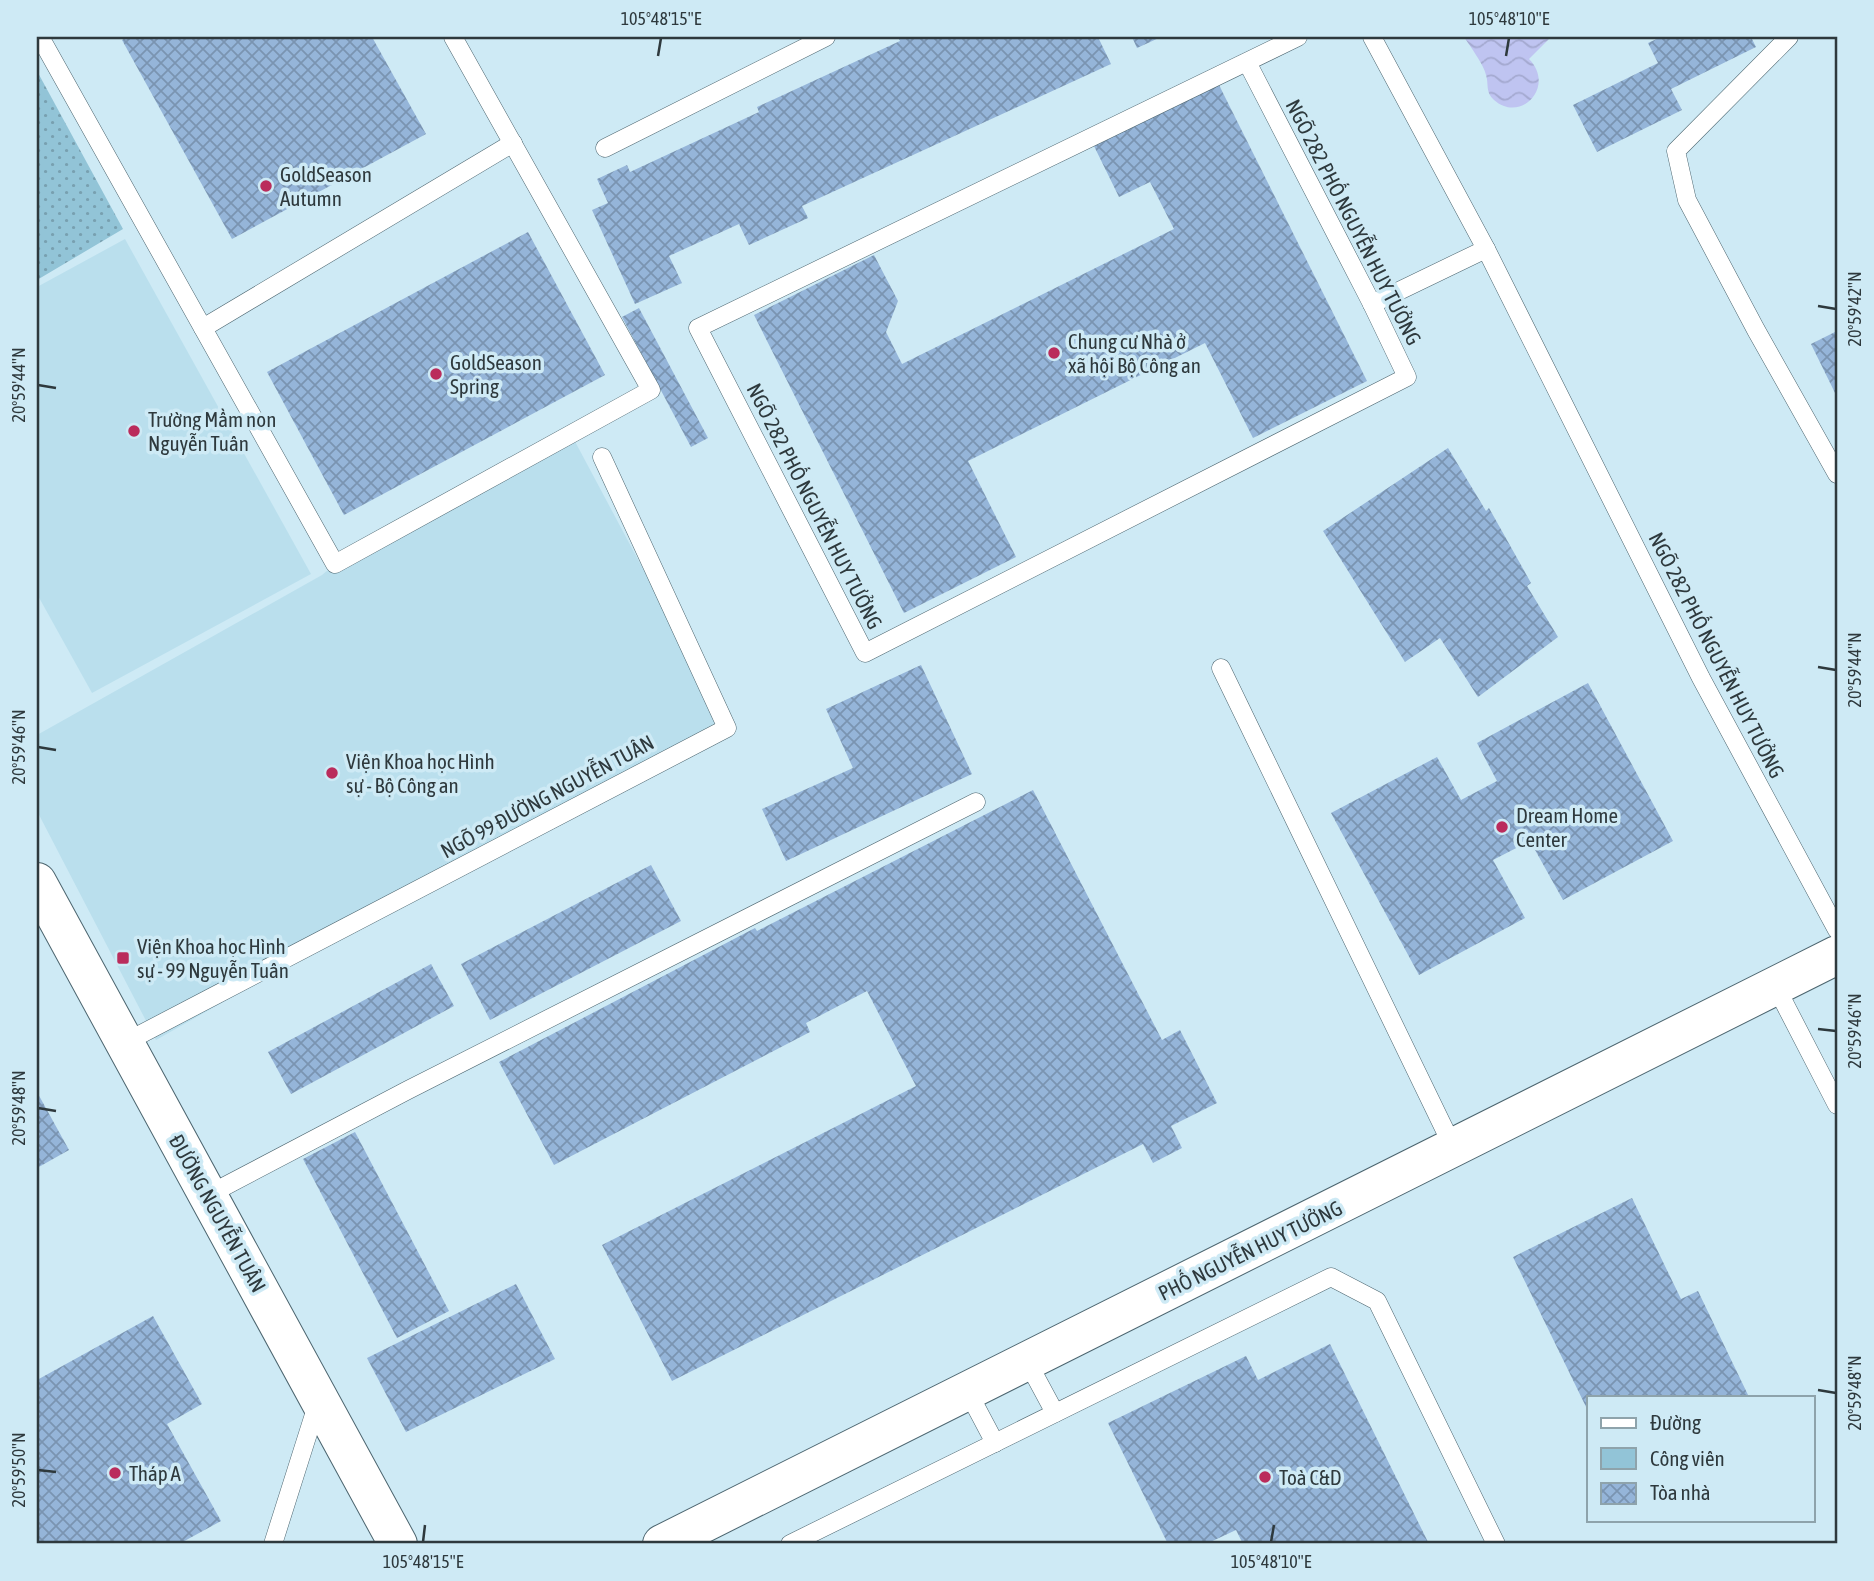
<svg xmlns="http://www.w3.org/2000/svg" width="1874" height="1581" font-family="'Asap Condensed',sans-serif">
<defs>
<pattern id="green-dots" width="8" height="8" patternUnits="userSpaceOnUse" patternTransform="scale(1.75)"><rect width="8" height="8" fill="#92c4d7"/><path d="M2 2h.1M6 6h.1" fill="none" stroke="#78a0b0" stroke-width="1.8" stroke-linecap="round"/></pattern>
<pattern id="water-waves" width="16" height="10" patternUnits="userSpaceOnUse" patternTransform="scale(1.75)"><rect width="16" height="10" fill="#bfc4f1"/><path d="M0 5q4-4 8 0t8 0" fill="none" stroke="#a4a9d0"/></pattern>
<pattern id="building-cross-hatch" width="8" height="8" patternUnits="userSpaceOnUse" patternTransform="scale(1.75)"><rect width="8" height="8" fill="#95b5d9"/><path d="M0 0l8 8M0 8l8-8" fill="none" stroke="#7a94b1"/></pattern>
</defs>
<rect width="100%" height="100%" fill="#ceeaf5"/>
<!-- built -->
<g fill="#badfed">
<path d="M125,239L311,574L92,693L37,594V287Z"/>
<path d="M571,434L723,719L156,1040L37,811V735L322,575L335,564Z"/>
</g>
<!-- green -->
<path fill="url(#green-dots)" d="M37,71L123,229L37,280Z"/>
<!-- water -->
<path fill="url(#water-waves)" d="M1464,37H1551L1529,59C1556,86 1521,124 1494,100C1485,92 1489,84 1486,75C1484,65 1470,46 1464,37Z"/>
<!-- building -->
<g fill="url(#building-cross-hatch)">
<path d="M127,37H372L426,134L232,239L122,40Z"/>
<path d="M898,37H1098L1111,64L802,206L808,218L749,245L739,224L669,256L682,283L635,304L592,210L608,203L597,179L627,165L630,172L759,112L757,107L900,41Z"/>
<path d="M1132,37H1161L1137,48Z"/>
<path d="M1661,37H1751L1756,47L1671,89L1682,110L1597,152L1573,105L1658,63L1648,43Z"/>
<path d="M1218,83L1367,381L1253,438L1205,343L968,461L1016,557L904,613L754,315L874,255L898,301L886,332L902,364L1174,229L1150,182L1119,197L1093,144Z"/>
<path d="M528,232L605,375L344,515L267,372Z"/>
<path d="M639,308L708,438L691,447L622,317Z"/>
<path d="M1837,331V397L1811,344Z"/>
<path d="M1448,448L1486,511L1489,508L1531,583L1527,586L1558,637L1478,697L1440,638L1405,662L1323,531Z"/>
<path d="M921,665L972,774L786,861L762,809L853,768L826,709Z"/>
<path d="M1588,683L1673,841L1563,900L1530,841L1493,860L1525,918L1419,975L1331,813L1437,757L1461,800L1497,781L1477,743Z"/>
<path d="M1033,790L1162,1040L1180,1030L1217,1103L1171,1126L1182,1148L1153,1163L1143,1144L672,1381L602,1245L916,1086L867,991L806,1023L810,1032L554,1165L499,1062L755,928L757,931Z"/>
<path d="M651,865L681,921L490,1020L461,964Z"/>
<path d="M431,964L454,1006L291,1094L268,1052Z"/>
<path d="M37,1092L69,1150L37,1168Z"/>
<path d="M355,1132L449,1311L397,1338L303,1159Z"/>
<path d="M1632,1198L1681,1299L1698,1291L1749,1397H1589V1413L1513,1257Z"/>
<path d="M516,1284L555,1359L406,1432L367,1358Z"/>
<path d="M153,1316L202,1404L167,1424L221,1521L179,1544H37V1380Z"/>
<path d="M1330,1344L1429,1544H1243L1236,1530L1206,1544H1168L1108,1423L1246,1356L1258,1380Z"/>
</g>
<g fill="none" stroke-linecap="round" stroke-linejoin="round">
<!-- lane casing -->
<g stroke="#4c656f" stroke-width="19">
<g id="lane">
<path d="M40,37L335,564L651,390L453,37"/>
<path d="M1372,37L1486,249L1701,678L1837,930"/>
<path d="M1789,37L1676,151L1687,200L1756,330L1837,474"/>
<path d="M1247,62L1372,304L1407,377L865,653L698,328L1298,37"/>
<path d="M605,148L826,37"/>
<path d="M1372,304L1486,249"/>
<path d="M203,328L513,143"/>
<path d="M1221,668L1454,1149"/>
<path d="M1776,987L1837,1105"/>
<path d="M124,1043L727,728L602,457"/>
<path d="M208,1195L408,1090L976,802"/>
<path d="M1027,1361L1055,1413"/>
<path d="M968,1392L995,1443"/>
<path d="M273,1544L318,1402"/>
<path d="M790,1544L1331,1277L1377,1301L1496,1544"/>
</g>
</g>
<!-- secondary casing -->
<g stroke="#4c656f" stroke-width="40">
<g id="secondary">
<path d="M37,882L398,1544"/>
<path d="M662,1544L1837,955"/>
</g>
</g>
<!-- lane -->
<use href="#lane" stroke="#fff" stroke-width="18"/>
<!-- secondary -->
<use href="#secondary" stroke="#fff" stroke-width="38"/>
</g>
<!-- ticks -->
<path fill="none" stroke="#2e393d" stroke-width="2.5" d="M658,56L661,38M1506,56L1509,38M1818,306L1836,309M38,385L56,388M1818,667L1836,670M38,747L56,750M1818,1029L1836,1031M38,1108L56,1111M1818,1390L1836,1393M38,1470L56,1472M423,1542L425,1525M1271,1542L1274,1525"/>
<!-- markers -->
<g fill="#ba2c5c" stroke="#ceeaf5" stroke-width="2.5">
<circle cx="266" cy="186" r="7"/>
<circle cx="1054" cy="353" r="7"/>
<circle cx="436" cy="374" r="7"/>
<circle cx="134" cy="431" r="7"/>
<circle cx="332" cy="773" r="7"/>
<circle cx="1502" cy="827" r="7"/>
<rect x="116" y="951" width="14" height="14" rx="3.5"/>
<circle cx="115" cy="1473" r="7"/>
<circle cx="1265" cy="1477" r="7"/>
</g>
<g text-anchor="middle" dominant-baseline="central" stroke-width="7" stroke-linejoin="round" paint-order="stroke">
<!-- poi labels -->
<g font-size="21" fill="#2e393d" stroke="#ceeaf5" text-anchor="start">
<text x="280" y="174">GoldSeason<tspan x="280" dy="24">Autumn</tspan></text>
<text x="1068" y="341">Chung cư Nhà ở<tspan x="1068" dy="24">xã hội Bộ Công an</tspan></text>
<text x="450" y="362">GoldSeason<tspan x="450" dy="24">Spring</tspan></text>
<text x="148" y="419">Trường Mầm non<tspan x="148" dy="24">Nguyễn Tuân</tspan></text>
<text x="346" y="761">Viện Khoa học Hình<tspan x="346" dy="24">sự - Bộ Công an</tspan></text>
<text x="1516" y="815">Dream Home<tspan x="1516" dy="24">Center</tspan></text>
<text x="137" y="946">Viện Khoa học Hình<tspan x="137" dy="24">sự - 99 Nguyễn Tuân</tspan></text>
<text x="129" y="1473">Tháp A</text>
<text x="1279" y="1477">Toà C&amp;D</text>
</g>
<!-- street labels -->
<g font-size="21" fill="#2e393d" stroke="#ceeaf5">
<text transform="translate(1354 222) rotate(63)">NGÕ 282 PHỐ NGUYỄN HUY TƯỞNG</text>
<text transform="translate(815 506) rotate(63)">NGÕ 282 PHỐ NGUYỄN HUY TƯỞNG</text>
<text transform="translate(1717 655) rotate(63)">NGÕ 282 PHỐ NGUYỄN HUY TƯỞNG</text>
<text transform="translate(547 796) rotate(-28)">NGÕ 99 ĐƯỜNG NGUYỄN TUÂN</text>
<text transform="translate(218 1213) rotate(61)">ĐƯỜNG NGUYỄN TUÂN</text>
<text transform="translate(1250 1250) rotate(-26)">PHỐ NGUYỄN HUY TƯỞNG</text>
</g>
</g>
<!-- border -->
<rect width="1874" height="1581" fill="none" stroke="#ceeaf5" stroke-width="77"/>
<!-- legend -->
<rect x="1587" y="1396" width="228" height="126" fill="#ceeaf5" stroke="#8ea3ab" stroke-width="2"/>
<rect x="1601" y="1418" width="35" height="10" fill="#ffffff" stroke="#8ea3ab" stroke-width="2"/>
<text x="1650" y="1430" font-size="21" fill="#2e393d">Đường</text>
<rect x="1601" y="1448" width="35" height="21" fill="#92c4d7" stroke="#8ea3ab" stroke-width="2"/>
<text x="1650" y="1466" font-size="21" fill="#2e393d">Công viên</text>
<rect x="1601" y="1483" width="35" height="21" fill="url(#building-cross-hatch)" stroke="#8ea3ab" stroke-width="2"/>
<text x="1650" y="1500" font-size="21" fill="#2e393d">Tòa nhà</text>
<rect x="38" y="38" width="1798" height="1504" fill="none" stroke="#2e393d" stroke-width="2.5"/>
<g font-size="18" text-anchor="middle" fill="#2e393d">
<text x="661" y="25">105°48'15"E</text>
<text x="1509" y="25">105°48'10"E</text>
<text transform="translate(1855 309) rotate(-90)" y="6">20°59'42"N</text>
<text transform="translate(19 385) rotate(-90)" y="6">20°59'44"N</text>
<text transform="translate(1855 670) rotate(-90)" y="6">20°59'44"N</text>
<text transform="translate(19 747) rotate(-90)" y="6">20°59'46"N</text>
<text transform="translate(1855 1031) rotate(-90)" y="6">20°59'46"N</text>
<text transform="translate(19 1108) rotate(-90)" y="6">20°59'48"N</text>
<text transform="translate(1855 1393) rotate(-90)" y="6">20°59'48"N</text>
<text transform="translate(19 1470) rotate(-90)" y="6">20°59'50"N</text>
<text x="423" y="1568">105°48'15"E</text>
<text x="1271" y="1568">105°48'10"E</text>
</g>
</svg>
